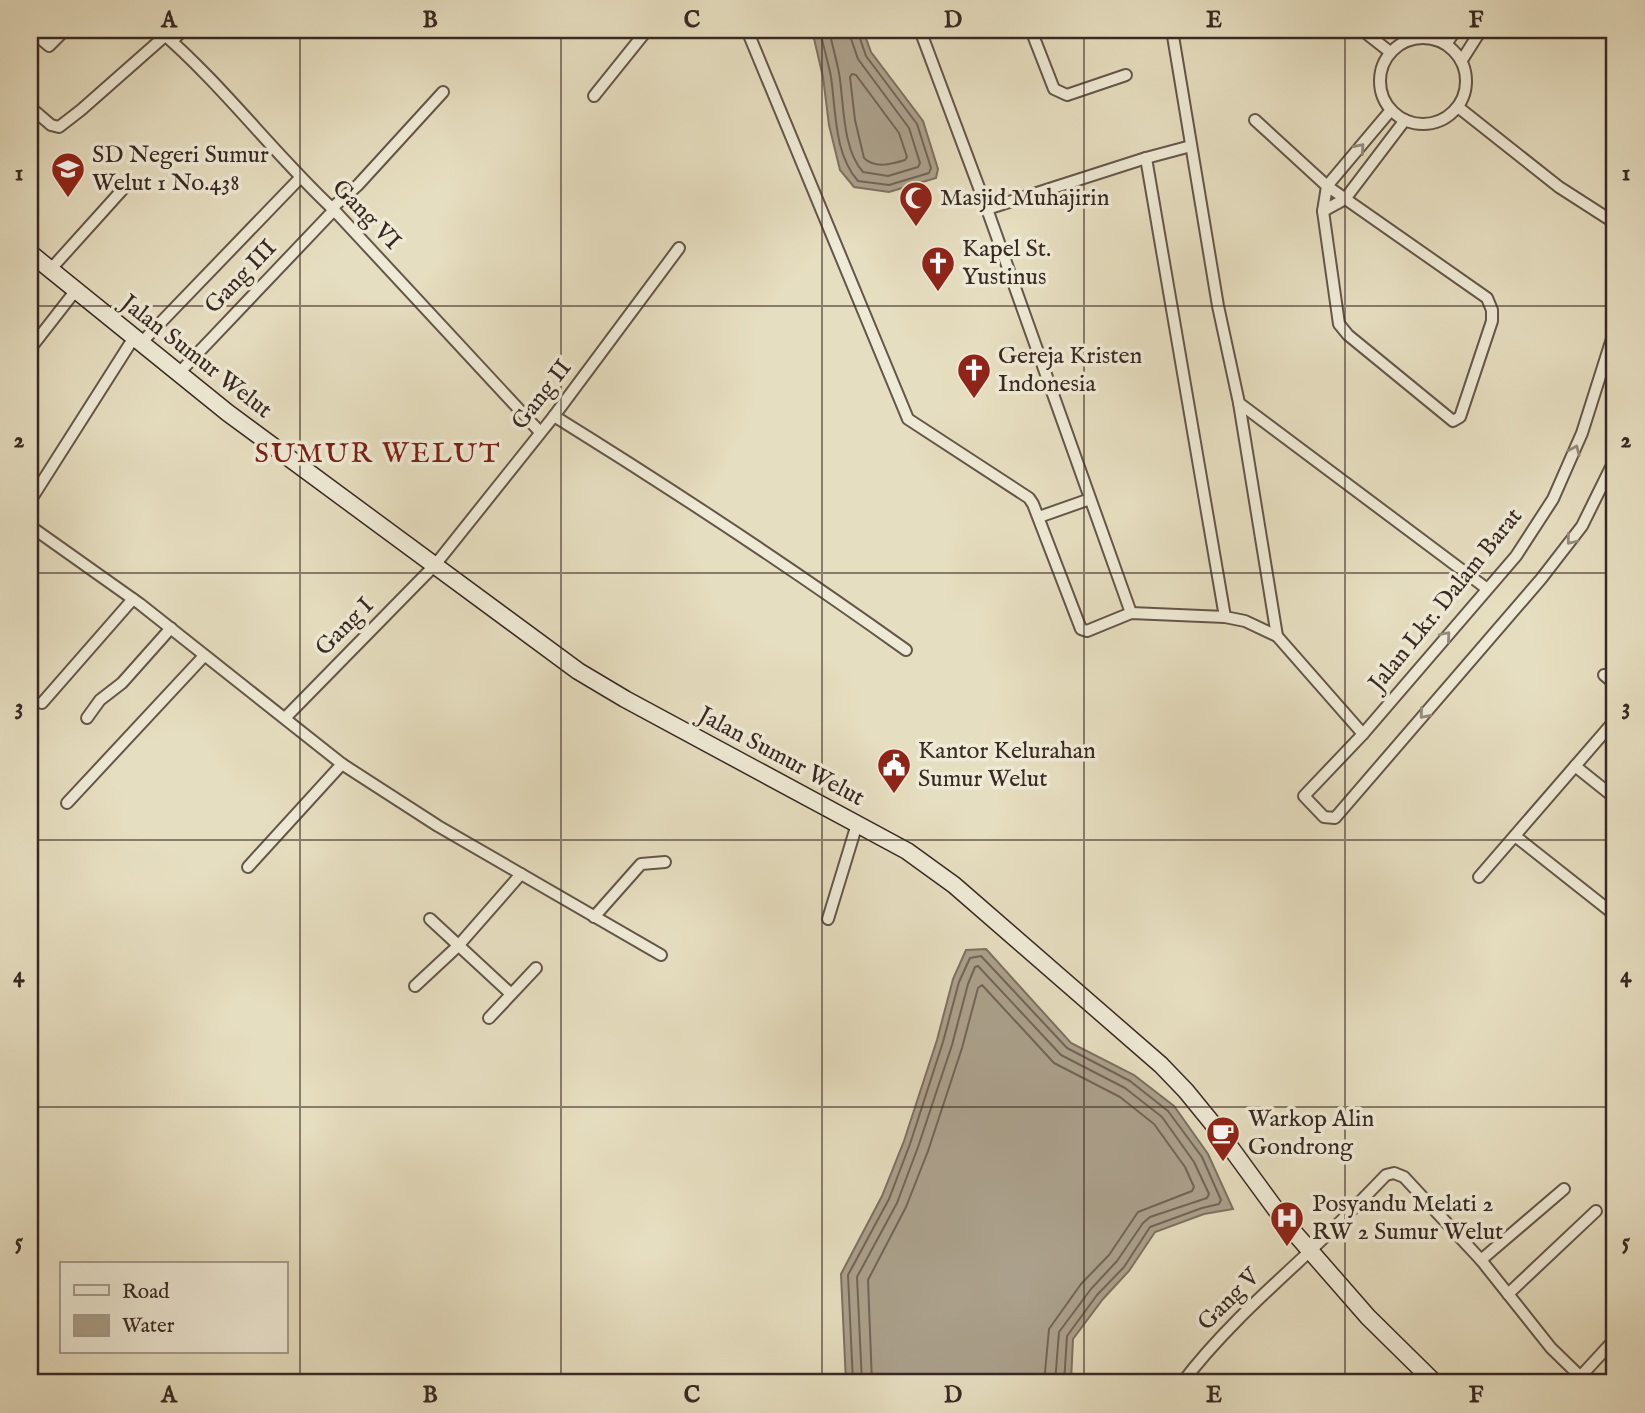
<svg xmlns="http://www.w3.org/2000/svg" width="1645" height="1413" font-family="'IM FELL English',serif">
<rect width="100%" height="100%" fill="#e6dec0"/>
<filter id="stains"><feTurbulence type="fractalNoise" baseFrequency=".00286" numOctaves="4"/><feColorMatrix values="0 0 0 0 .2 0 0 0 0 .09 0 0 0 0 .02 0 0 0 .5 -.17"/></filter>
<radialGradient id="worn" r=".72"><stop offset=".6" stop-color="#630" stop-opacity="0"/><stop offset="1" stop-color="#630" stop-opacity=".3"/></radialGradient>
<!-- water -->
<g fill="#aba08b" stroke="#7d7061" stroke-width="2">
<path d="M812,30H863L871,52L923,121L938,169L936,178L889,192L854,187L840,170L829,125L823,77Z"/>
<path d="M986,949L1071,1043L1134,1075L1174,1106L1208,1154L1233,1209L1204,1214L1155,1232L1129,1271L1103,1299L1073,1339L1071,1381L1067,1383H846L841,1274L882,1196L904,1141L937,1040L953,979L966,950Z"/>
</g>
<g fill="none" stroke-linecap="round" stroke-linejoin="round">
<!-- shore -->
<g stroke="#726457" stroke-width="2">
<path d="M820,30C823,46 828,61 831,77C836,111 834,154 858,181L889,185L929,173L931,168L917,124L866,56L857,30"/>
<path d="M829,30C832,44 836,58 839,73C844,102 842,149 863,172L888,176L918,167L920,163L909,128L858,59L848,30"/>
<path d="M852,74L856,75L899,133L907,157L905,160C892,164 875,169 864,158L855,120L850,77Z"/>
<path d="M853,1383L848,1275L889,1199L910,1144L943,1042L959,982L970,958L981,956L1067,1048L1130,1081L1168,1111L1202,1157L1221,1200L1219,1204L1202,1208L1150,1227L1124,1267L1097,1295L1067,1336L1064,1383"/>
<path d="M862,1383L857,1277L897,1203L918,1147L952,1045L968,984L975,967L978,966L1061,1055L1125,1088L1162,1117L1194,1162L1209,1194L1207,1198L1150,1217L1143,1223L1117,1261L1091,1289L1059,1332L1055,1383"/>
<path d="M872,1383L868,1280L906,1207L928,1151L962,1048L978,988L982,985L1054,1063L1120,1097L1154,1124L1185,1167L1194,1187L1192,1191L1138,1212L1109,1255L1081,1284L1049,1329L1044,1383"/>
</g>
<!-- street casing -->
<g stroke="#64564a" stroke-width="14">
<g id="street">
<path d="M30,30L49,46L65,30"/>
<path d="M159,30C223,85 273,153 334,210L540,432"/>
<path d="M747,30L908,419L1029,498L1033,504L1081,629L1087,631L1131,613L1225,617L1245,621L1277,636L1363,734"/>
<path d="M920,30L987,209L1131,613"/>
<path d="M1031,30L1054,89L1067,95L1126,75"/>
<path d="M1172,30L1218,306L1239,403L1486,588"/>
<path d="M1362,30L1390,52"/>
<circle cx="1423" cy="81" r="43"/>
<path d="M172,41L183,30"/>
<path d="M1446,44L1456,30"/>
<path d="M1462,60L1481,30"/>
<path d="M594,96L647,30"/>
<path d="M30,107L51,125L59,127L81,110L166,35"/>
<path d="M1458,107L1559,187L1615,223"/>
<path d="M1255,120L1327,186L1487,298L1492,310V321L1460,417L1453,421L1348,335L1339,324L1323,211L1327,186L1391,110"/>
<path d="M1146,158L1225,617"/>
<path d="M332,208L358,185L443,92"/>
<path d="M987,209L1146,158L1191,146"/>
<path d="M1323,211L1345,199L1405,120"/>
<path d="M50,270L123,189"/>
<path d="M1615,329L1582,433L1553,499L1516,556L1363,734L1304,796L1324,817L1335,818L1541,579L1582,526L1615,459"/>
<path d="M140,344L300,178"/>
<path d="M30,349L76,290"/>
<path d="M178,374L334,210"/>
<path d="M1239,403L1277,636"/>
<path d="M554,416C675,491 790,567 906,650"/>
<path d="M30,501L133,339"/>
<path d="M1039,517L1090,499"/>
<path d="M30,526L140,604L342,764L438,826L661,955"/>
<path d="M1604,675L1615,684"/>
<path d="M42,703L133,599"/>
<path d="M87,718L100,700L122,683L171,628"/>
<path d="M285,718L435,565L554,416L679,248"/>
<path d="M1575,766L1615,798"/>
<path d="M67,803L204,656"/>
<path d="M1515,836L1615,915"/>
<path d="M248,867L342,764"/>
<path d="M1479,877L1615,720"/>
<path d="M594,917L641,864L665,862"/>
<path d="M430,919L510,993"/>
<path d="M828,919L857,824"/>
<path d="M415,986L458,946L521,874"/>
<path d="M489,1018L536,968"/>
<path d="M1481,1260L1564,1189"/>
<path d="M1508,1294L1596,1211"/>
<path d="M1580,1377L1615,1339"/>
<path d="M1182,1383C1219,1334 1265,1293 1310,1251C1336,1227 1361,1201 1386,1175L1394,1173L1404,1177L1481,1260L1551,1348L1587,1383"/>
</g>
</g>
<!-- secondary casing -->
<g stroke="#382923" stroke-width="19">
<path id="secondary" d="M30,253L228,413L578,671L625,699L907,851L954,885L1161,1065L1186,1091L1217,1129L1285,1222L1368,1317L1435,1383"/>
</g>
<!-- street -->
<use href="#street" stroke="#efead6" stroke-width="10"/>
<!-- secondary -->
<use href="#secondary" stroke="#efead6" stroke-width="16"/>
</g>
<!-- one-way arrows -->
<defs><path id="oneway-chevron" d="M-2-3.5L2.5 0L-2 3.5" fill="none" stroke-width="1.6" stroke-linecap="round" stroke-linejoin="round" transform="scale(1.75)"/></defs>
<g stroke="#948a7c">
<use href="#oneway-chevron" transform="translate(1360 148) rotate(-49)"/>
<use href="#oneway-chevron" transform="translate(1575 450) rotate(-66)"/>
<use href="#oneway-chevron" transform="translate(1571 540) rotate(128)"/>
<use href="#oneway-chevron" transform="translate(1446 636) rotate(-50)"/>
<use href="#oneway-chevron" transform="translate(1424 714) rotate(131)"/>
</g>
<!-- grid -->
<path fill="none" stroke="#382923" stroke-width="2" stroke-opacity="0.55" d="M300,30V1383M561,30V1383M822,30V1383M1084,30V1383M1345,30V1383M30,306H1615M30,573H1615M30,840H1615M30,1107H1615"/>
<!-- icons -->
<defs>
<g id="school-pin" transform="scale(1.75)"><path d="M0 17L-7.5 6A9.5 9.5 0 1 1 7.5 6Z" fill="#8f2418" stroke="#efead6"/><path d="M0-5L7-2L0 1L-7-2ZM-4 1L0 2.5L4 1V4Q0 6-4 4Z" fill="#fff"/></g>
<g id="mosque-pin" transform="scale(1.75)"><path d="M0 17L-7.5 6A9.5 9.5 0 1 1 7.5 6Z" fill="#8f2418" stroke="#efead6"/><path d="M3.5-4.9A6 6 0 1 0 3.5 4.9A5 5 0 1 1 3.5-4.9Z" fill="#fff"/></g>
<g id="church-pin" transform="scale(1.75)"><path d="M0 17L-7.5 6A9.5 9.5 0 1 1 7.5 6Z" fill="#8f2418" stroke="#efead6"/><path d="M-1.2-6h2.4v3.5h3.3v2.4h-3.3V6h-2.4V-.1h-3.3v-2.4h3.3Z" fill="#fff"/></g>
<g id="civic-pin" transform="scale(1.75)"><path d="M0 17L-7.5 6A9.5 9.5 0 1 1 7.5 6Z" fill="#8f2418" stroke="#efead6"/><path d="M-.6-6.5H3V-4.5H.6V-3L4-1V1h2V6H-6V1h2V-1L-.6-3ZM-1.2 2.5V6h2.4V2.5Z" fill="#fff"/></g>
<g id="cafe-pin" transform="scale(1.75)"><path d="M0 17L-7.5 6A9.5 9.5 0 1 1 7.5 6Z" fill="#8f2418" stroke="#efead6"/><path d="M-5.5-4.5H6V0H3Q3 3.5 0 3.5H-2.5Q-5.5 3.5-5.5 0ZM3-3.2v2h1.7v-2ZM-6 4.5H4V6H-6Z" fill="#fff"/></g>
<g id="hospital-pin" transform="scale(1.75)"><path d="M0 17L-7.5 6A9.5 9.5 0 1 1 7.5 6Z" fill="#8f2418" stroke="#efead6"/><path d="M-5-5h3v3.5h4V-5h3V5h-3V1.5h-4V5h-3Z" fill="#fff"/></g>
</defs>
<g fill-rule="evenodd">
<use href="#school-pin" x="68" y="169"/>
<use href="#mosque-pin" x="916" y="198"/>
<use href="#church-pin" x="938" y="263"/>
<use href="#church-pin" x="974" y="370"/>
<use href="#civic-pin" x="894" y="765"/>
<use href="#cafe-pin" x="1223" y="1133"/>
<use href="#hospital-pin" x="1287" y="1218"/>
</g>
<g text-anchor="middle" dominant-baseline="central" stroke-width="7" stroke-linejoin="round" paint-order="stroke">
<!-- poi labels -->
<g font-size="24" fill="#382923" stroke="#efead6" text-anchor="start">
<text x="92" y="155">SD Negeri Sumur<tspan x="92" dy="28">Welut 1 No.438</tspan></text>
<text x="940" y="198">Masjid Muhajirin</text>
<text x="962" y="249">Kapel St.<tspan x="962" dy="28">Yustinus</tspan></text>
<text x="998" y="356">Gereja Kristen<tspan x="998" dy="28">Indonesia</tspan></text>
<text x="918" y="751">Kantor Kelurahan<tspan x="918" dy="28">Sumur Welut</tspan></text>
<text x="1248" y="1119">Warkop Alin<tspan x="1248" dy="28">Gondrong</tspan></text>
<text x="1312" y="1204">Posyandu Melati 2<tspan x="1312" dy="28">RW 2 Sumur Welut</tspan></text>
</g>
<!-- street labels -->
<g font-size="24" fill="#382923" stroke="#efead6">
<text transform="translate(366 215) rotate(46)">Gang VI</text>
<text transform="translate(241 277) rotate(-46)">Gang III</text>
<text transform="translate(196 357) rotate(38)">Jalan Sumur Welut</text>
<text transform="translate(542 395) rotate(-52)">Gang II</text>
<text transform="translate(1446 600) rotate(-51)">Jalan Lkr. Dalam Barat</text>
<text transform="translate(345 627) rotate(-45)">Gang I</text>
<text transform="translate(781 757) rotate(28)">Jalan Sumur Welut</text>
<text transform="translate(1229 1300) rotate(-45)">Gang V</text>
</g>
<!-- quarter labels -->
<g font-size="28" letter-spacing="2" fill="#7a1f14" stroke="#efead6">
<text x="378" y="454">SUMUR WELUT</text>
</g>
</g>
<!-- margin -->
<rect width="1645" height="1413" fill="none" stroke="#e6dec0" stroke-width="77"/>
<!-- legend -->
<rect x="60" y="1262" width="228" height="91" fill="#efead6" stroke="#a69d8e" stroke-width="2"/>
<rect x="74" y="1285" width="35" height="10" fill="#efead6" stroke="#a69d8e" stroke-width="2"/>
<text x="122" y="1298" font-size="21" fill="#382923">Road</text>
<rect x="74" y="1315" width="35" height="21" fill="#aba08b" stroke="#a69d8e" stroke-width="2"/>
<text x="122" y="1332" font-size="21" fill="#382923">Water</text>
<rect x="38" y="38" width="1568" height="1336" fill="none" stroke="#382923" stroke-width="2.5"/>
<g font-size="23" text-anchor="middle" font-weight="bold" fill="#382923">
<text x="169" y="27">A</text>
<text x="430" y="27">B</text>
<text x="692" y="27">C</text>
<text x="953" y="27">D</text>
<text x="1214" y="27">E</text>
<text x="1476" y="27">F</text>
<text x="19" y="180">1</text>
<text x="1626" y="180">1</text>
<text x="19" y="447">2</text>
<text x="1626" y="447">2</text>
<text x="19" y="714">3</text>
<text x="1626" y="714">3</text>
<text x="19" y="982">4</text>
<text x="1626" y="982">4</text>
<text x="19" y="1249">5</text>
<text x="1626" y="1249">5</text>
<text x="169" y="1402">A</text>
<text x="430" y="1402">B</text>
<text x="692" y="1402">C</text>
<text x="953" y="1402">D</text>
<text x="1214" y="1402">E</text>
<text x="1476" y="1402">F</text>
</g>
<rect width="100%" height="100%" filter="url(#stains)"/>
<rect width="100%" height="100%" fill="url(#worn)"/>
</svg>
